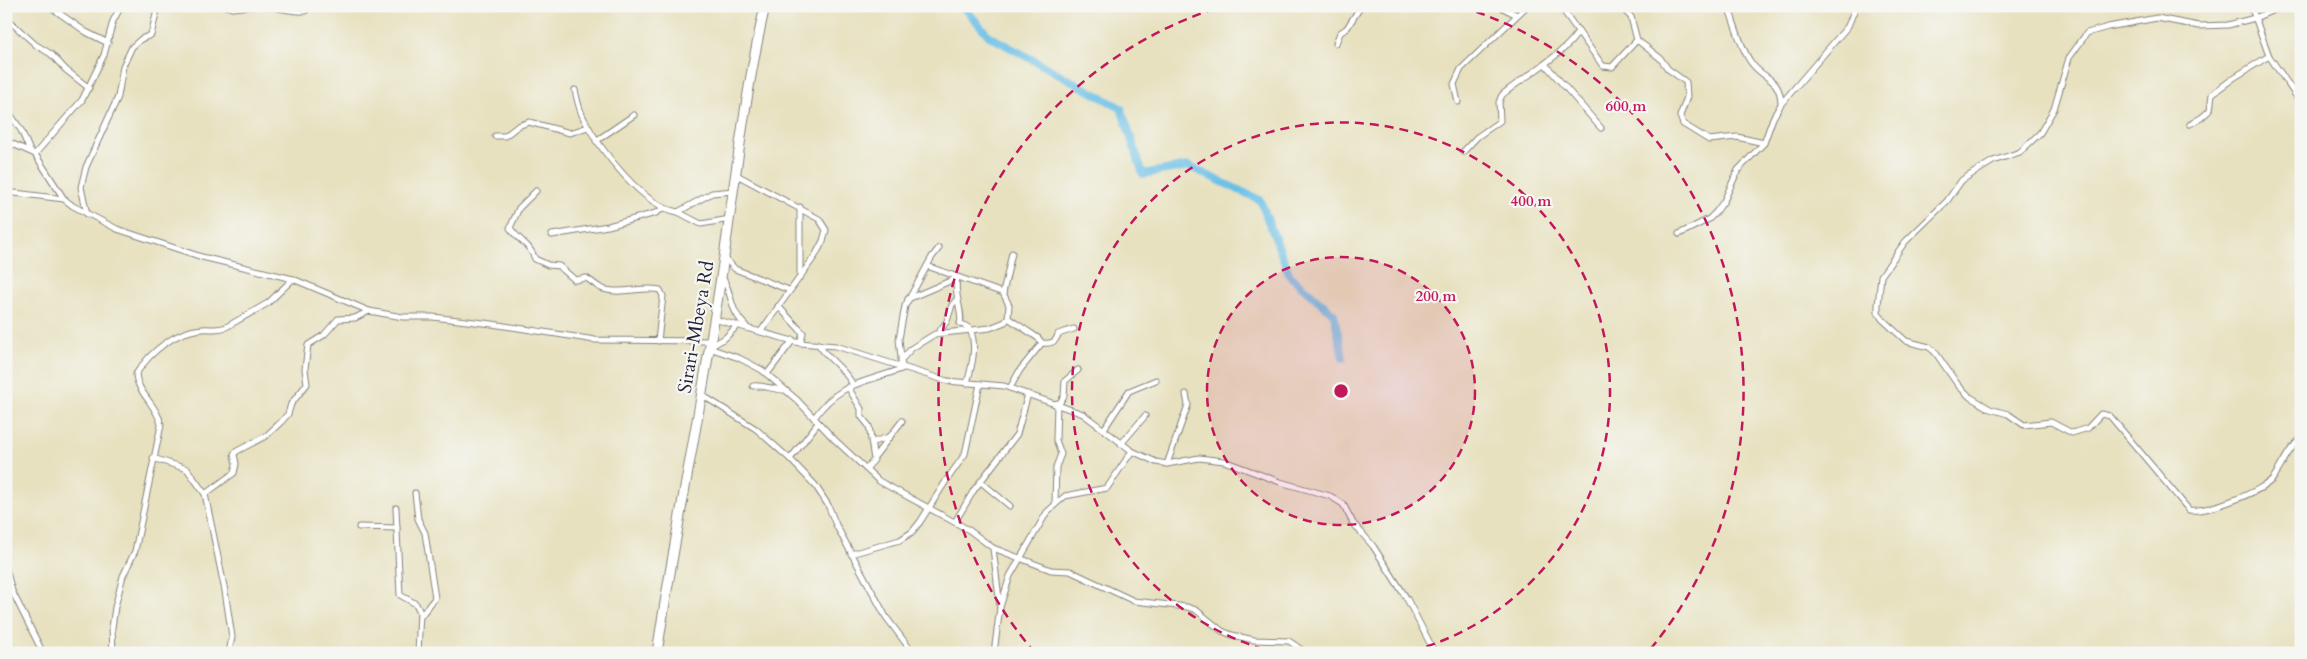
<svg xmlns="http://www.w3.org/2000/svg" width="2307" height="659" font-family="Cardo,serif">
<rect width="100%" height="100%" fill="#f6f6f2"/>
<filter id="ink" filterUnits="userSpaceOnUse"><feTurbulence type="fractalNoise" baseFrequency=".02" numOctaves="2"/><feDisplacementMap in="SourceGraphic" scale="10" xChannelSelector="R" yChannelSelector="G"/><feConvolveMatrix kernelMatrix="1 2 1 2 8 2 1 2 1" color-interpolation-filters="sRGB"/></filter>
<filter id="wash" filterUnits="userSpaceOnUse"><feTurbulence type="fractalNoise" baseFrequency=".0096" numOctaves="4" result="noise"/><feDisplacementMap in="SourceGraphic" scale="20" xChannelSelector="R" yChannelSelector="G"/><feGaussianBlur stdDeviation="1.12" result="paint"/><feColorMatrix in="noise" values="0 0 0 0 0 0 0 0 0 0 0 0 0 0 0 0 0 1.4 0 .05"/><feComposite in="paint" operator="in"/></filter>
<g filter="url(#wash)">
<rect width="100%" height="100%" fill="#e7e1bf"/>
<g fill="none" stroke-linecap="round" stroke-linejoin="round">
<!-- river -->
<path stroke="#69bfe6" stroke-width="8" d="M963,6L989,36L1121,108L1143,174L1188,166L1260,200L1290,276L1334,314L1343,358"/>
</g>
</g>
<g filter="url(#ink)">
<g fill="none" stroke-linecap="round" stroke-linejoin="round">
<!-- street casing -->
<g stroke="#84827d" stroke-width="7">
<g id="street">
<path d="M49,6L86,32L108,43"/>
<path d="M226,6L232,8L253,6"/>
<path d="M265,6C278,7 293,12 305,11L309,6"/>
<path d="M1499,6L1517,15"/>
<path d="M1560,6L1603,66L1612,67L1637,40"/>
<path d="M1620,6L1631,17L1637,40L1660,58L1668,69L1686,82L1687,97L1680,116L1683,124L1709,140L1737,137L1764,143"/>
<path d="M1728,6C1735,24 1740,46 1750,61C1762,80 1780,76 1781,103"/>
<path d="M2251,6L2269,56L2301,103"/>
<path d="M2283,6L2255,18L2228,25L2199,26L2157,18L2108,27L2087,33L2069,58L2054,109L2040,133L2020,152L1993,161L1962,180L1947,201L1905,242L1881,276L1878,305V312L1882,319L1906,341L1929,347L1935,352L1958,385L1970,397L1990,409L2008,414L2024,425L2051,422L2072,433L2088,428L2101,414L2110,416L2189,510C2206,513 2265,491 2274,477C2284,463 2287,450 2301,439"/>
<path d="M2298,6L2301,11"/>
<path d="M6,18L36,45L51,54L66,70L89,88"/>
<path d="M1336,43L1340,33L1347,28L1361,6"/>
<path d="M1545,64L1601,128"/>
<path d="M575,90C577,99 579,110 584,119C599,148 643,207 678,212L712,193L733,191"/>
<path d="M1458,102L1454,84L1461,69L1527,6"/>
<path d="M6,108L21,130L30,151"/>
<path d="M2190,124L2201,118L2210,110L2212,94L2235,77L2269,56"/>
<path d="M495,136H505L518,126L529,122L570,133L588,127"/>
<path d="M6,141L35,154L64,199L73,206L117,229L202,257L293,279L369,311L403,317H433L492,324L595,340L710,341"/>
<path d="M596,141L634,115"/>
<path d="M1463,152L1477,137L1500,121L1499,102L1502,95C1519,80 1573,49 1578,30"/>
<path d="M35,154L82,100L104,55L113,21L121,6"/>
<path d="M735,174L819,219L826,230L823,241L815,256L761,331"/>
<path d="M536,191L519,208L510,228C519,241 530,244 535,259L548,265L559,266L575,280L586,278C592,281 597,287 603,289C621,295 641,286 660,290L663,296L658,341"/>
<path d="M6,192L64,199"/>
<path d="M800,207V274"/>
<path d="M678,212L701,224L730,219"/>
<path d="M87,214L81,187L86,167L118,97L123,66L132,47L141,39L151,35L158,6"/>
<path d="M1679,234L1709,219L1716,212L1724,201L1738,170L1764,143L1773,118L1781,104L1848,26L1856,6"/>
<path d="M552,235L608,226L656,213L664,208"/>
<path d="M725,258L735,269L789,290"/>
<path d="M927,266L1003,293"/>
<path d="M721,275C734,295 728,309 746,326"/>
<path d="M957,278C953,294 964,315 960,323L969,328C978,343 972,366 967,383"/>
<path d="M908,299L957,278"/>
<path d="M778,306L803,333L800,343"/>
<path d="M714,319L800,343L836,346L947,381L1004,386L1083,414L1132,451L1156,462L1167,464L1199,458L1224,461L1280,482L1330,496L1343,504L1353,523L1373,546L1407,599L1435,653"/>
<path d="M938,333L947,321L952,305L957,299"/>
<path d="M1042,343C1050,344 1056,343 1058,334L1074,329"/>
<path d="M818,344C828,360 845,368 853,385"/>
<path d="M710,347L725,338L738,325"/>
<path d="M709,348L739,358L762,370L797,400L835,440L879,481L969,530L993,548L1051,570L1070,571L1134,601L1187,607L1196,610L1222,631L1232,635L1254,640L1289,641L1306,653"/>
<path d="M901,360L912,348L935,334L990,328L1005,322L1008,318"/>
<path d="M902,367L899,339L905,306L932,257L939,248"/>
<path d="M767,374L793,340"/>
<path d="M753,386C760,384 774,390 784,390"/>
<path d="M848,387L861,409V416L869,426L874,460L866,469"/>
<path d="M1010,388L1020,370L1042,343L1038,338L1008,318L1009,305L1003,293L1012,253"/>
<path d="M702,395L756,429L790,459L815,485L828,505L836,525L886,617L913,653"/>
<path d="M1059,404L1064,396L1065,381L1078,370"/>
<path d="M814,418C840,381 866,383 904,368"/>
<path d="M1104,429L1129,391L1156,380"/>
<path d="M873,442L889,437"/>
<path d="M1121,444L1145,416"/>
<path d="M875,456L902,421"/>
<path d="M153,458L187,469L205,494L225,591L232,637L229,653"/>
<path d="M790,459L818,423"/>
<path d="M1167,464L1188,405L1186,394"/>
<path d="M981,482L1010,506"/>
<path d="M415,493L418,519L425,533L435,598L420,617"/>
<path d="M205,494L234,473L236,464L234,454L237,451L266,436L281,422L288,414L291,404L307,384L305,369L308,345L324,335L338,319L355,318L369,311"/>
<path d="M1055,502L1056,467L1061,454L1056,440L1057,403"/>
<path d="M396,508L400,595L416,604L420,612L418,653"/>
<path d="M955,522L974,490L1017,434L1028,394"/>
<path d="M359,527L397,528"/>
<path d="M993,548L1000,607"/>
<path d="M851,554L900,540L912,532L920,522L946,481L965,454L980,384"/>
<path d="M6,569L12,591L43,653"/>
<path d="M113,653L112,628L115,607L123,576L135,551L161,425C158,406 137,393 136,374C150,352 175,331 202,329C211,328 219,331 228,326L268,303L293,279"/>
<path d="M994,653L1000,607L1010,576L1047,512L1065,496L1107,488L1132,451"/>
</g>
</g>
<!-- highway casing -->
<g stroke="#84827d" stroke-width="11">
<path id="highway" d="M657,653C677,520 705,389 724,257C736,173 746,89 765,6"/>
</g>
<!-- street -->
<use href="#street" stroke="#fff" stroke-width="5"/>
<!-- highway -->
<use href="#highway" stroke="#fff" stroke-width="9"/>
</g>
</g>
<!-- distance rings -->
<circle cx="1341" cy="391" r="134" fill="#c2185b" fill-opacity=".12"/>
<g fill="none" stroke="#c2185b" stroke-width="2.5" stroke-dasharray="9 6">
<circle cx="1341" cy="391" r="134"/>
<path d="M1278 653A269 269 0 1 1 1404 653"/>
<path d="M1035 653A403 403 0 0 1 1220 7M1462 7A403 403 0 0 1 1647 653"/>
</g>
<g text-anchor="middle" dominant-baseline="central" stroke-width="4.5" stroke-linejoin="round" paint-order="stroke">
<!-- street labels -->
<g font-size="19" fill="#22223b" stroke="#f6f6f2">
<text transform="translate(696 327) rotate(-80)">Sirari-Mbeya Rd</text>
</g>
</g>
<circle cx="1341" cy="391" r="8" fill="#c2185b" stroke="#f6f6f2" stroke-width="2.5"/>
<g font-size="15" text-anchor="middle" font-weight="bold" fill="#c2185b" stroke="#f6f6f2" stroke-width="4.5" stroke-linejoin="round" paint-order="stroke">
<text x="1626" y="111">600 m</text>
<text x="1531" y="206">400 m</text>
<text x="1436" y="301">200 m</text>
</g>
<!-- margin -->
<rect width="2307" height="659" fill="none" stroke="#f6f6f2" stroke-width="25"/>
</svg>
